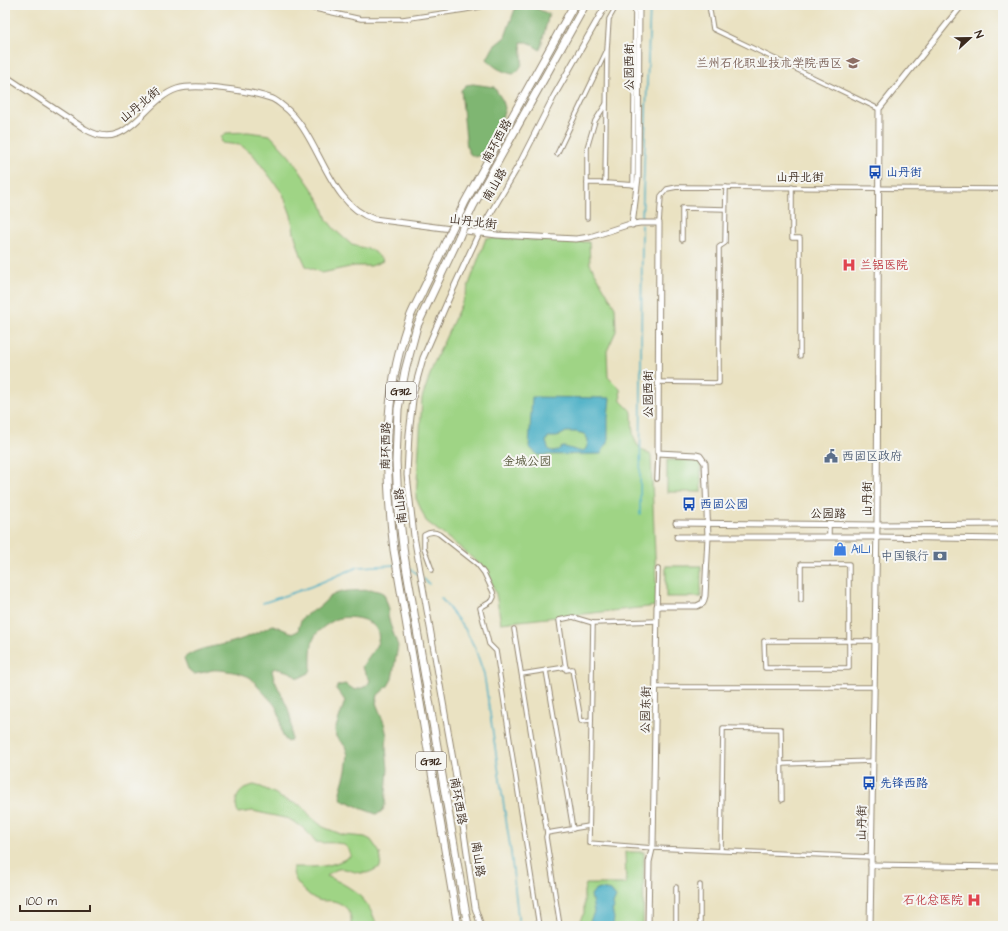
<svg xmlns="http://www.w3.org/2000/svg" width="1008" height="931" font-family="'Architects Daughter','LXGW WenKai TC',sans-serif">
<rect width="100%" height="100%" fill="#f6f6f2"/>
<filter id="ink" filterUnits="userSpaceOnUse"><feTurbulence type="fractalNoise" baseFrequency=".025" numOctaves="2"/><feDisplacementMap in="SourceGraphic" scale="8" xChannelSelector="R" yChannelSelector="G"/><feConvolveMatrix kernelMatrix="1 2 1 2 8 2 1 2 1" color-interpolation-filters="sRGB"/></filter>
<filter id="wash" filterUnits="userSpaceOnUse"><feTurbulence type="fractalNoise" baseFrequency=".012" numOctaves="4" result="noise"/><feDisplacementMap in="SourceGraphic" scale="16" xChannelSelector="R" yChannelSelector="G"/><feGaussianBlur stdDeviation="0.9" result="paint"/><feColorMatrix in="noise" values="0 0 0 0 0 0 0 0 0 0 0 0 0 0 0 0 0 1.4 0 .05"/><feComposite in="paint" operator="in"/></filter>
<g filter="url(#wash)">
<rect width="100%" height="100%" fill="#eae2c2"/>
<!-- green -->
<g fill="#9fd485" stroke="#6d7f52">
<path d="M248,132L270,135L290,157L311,187L321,203L327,220L336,231L352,245L373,250L383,261L371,266H354L322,273L306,266L301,255L294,233L291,215L283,194L252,153L240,145L222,143L221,137L226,133Z"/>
<path d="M486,238L589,242L590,264L615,307L616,331L607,351L608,377L620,389L621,401L632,412C633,431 630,446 651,455L657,606L501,623L496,594L487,571L462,549L426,521L416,498L422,398L434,363L464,298Z"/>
<rect x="667" y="460" width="34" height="32"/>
<rect x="666" y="566" width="35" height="31"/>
<path d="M254,785L261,787L276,794L281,798L302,806L312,818L323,827L343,835L365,837L371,840L380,853L381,860L380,867C375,869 370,873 365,873C349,874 343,861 327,876C353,888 368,897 377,926H350C354,914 346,904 333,901C328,900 323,902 318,900C310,897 297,885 294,876C293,873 293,870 293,867C317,867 330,868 351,856C347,837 329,845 316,842L312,837L302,827L289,819L253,811L238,813C237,810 236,806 236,803C236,793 245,787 254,785Z"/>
<path d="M625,852H644L643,926H577L584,913V891L586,884H626Z"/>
</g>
<!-- forest -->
<g fill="#7fb672" stroke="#5d7048">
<path d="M528,5L549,14L540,50L528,42H521C521,56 527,66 513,74C503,72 494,68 487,59L494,46L505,37L515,9Z"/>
<path d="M473,84L494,87L503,101L505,108L503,115L483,153L476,157L470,154L467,148L461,90L466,85Z"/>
<path d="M374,590L381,592L384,594L389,609L388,616L390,624L398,646L392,679L388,686L378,695L376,703L384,723L387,736L386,747L388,769L385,805L382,812L376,814L360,808L349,802H345L342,800L340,792L346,771L348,755L345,746L336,737L335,730L345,701L341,695L336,689L337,686L345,684L355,690C362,688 368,687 370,680L362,667C365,661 377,647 378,641C383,620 351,614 337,619C330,622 319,629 315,636C310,644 311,660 311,669L309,673L299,678L296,677L290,672L274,668L272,671C276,689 289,703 291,721C292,727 291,734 291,740L288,742C279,736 282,724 279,714C276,704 269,699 263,692C258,688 255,682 251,678C244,673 220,669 212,670C206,672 200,673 194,674L188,669L184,658C198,647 216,647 233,642C247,638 260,631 273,625L287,631L294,633L298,631C302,614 303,617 316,609C322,605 326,600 331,596C343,589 360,591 374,590Z"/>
</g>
<!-- water -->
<g fill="#46aec5" stroke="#406c72" fill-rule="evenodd">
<path d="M532,397L610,398L608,417V441L601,454L538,455L529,447ZM566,432H576L585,434L588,440C587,460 573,447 563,447C560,448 558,450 555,452L549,450L546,442L548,437H557Z"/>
<path d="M600,889L611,891L616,897L613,904L614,909L612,910L614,918L613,926H588L594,912L591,895L594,891Z"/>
</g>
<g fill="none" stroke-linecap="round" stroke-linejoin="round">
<!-- stream -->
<g stroke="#46aec5" stroke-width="1.5">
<path d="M642,221L650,5"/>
<path d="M640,514L642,225"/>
<path d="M409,568L419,575"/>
<path d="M424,579L429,584"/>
<path d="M441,598L465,629L475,648L484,674L511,853L519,926"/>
<path d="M263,603L310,587L358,567L395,565"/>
</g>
</g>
</g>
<g filter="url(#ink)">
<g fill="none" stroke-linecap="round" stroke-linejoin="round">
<!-- street casing -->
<g stroke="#928670" stroke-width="5.5">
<g id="street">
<path d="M297,5L361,19H403L464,10L480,7L484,5"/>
<path d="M617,5L609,19L607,50L605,183L637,185"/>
<path d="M709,5L713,29L879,109"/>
<path d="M557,154L606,52"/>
<path d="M587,183V218"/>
<path d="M605,183H587V148L595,121L606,104"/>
<path d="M633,185L635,5"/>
<path d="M792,187V238H800V356"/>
<path d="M659,223L661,196L667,189L677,187L1003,189"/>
<path d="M682,240V208L725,209"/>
<path d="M658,382L719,383V247L725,243L726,187"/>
<path d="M657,479L658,453"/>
<path d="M829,524V537"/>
<path d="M432,570L424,548V535C429,532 434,531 439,534L477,564L484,573L493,592L494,597L492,601L480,608L489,644L496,651L539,926"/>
<path d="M801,600V564H849V668H765L764,641H874"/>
<path d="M657,606L658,569"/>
<path d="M593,623L589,843L653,848L871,857"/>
<path d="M514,629L547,833L589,826"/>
<path d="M546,670L573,829"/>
<path d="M522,674L566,667"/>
<path d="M656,687H874"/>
<path d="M591,720L581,721L572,669L566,670L559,620L573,617L593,623L657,621"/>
<path d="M782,764L873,761"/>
<path d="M547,833L546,837L560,926"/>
<path d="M721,850L723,728L781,729L782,800"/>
<path d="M700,885V926"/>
<path d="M676,887V926"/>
</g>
</g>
<!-- secondary casing -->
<g stroke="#928670" stroke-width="7">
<g id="secondary">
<path d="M5,76L85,129C128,155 143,100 177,89C197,83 250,91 270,98C275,99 279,103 283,106C320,133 326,204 374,219L497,235L576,239L590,237L627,225L640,223H659L658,453L696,455L700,456L705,463L708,537L705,596L703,603L697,606H657L653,845L649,862L648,926"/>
<path d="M632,225L638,178L639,5"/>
<path d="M676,523L877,525L1003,524"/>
<path d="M677,537H876L1003,539"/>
<path d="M871,865L1003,867"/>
<path d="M481,926L475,908L455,771L414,536L407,475L409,434L414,391L423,358L449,298L479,233L520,163L554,96L606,5"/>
<path d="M870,926L877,525L879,109L962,5"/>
</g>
</g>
<!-- highway casing -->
<g stroke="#928670" stroke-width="9">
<g id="highway">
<path d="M456,221L465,202L574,5"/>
<path d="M465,223L473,206L585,5"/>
<path d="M449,235C441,253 432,272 423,290C418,301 411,312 408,323C382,398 385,472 394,550L458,926"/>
<path d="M459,237L417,326L405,371L398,409L396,461L398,503L404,555L468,926"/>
</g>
</g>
<!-- street -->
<use href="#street" stroke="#fff" stroke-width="3.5"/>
<!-- secondary -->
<use href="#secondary" stroke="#fff" stroke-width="5"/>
<!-- highway -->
<use href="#highway" stroke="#fff" stroke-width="7"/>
<!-- highway-bridge casing -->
<g stroke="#928670" stroke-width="9" stroke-linecap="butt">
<g id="highway-bridge">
<path d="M449,235L456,221"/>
<path d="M459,237L465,223"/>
</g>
</g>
<!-- highway-bridge -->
<use href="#highway-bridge" stroke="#fff" stroke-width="7"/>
</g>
</g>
<!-- icons -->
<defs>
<g id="university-bare" transform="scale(1.08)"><path d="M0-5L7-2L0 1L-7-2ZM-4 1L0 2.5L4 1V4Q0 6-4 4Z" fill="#8d6e63" stroke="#f6f6f2" stroke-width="2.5" paint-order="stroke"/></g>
<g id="bus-bare" transform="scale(1.08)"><path d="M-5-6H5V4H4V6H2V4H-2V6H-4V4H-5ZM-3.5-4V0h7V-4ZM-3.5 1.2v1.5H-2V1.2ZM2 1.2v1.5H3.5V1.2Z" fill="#1a4fb4" stroke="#f6f6f2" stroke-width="2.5" paint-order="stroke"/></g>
<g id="hospital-bare" transform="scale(1.08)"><path d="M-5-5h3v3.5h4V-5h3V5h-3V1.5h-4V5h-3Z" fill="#e0444e" stroke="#f6f6f2" stroke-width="2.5" paint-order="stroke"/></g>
<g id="civic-bare" transform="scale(1.08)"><path d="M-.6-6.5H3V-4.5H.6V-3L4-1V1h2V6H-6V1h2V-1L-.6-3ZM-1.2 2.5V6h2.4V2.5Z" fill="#5c6f8a" stroke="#f6f6f2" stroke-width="2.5" paint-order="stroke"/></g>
<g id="shop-bare" transform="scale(1.08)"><path d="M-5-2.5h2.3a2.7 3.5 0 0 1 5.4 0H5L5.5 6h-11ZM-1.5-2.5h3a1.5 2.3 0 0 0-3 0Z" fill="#3f7fe0" stroke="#f6f6f2" stroke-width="2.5" paint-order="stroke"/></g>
<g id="bank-bare" transform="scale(1.08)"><path d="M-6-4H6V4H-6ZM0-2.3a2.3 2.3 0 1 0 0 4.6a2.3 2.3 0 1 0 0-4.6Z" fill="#5c6f8a" stroke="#f6f6f2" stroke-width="2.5" paint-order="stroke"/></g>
</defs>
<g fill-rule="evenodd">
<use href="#university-bare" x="853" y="63"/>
<use href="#bus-bare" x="875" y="172"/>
<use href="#hospital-bare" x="849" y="265"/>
<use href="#civic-bare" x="831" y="456"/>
<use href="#bus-bare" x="689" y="504"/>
<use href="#shop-bare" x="840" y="549"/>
<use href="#bank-bare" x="940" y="556"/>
<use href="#bus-bare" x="869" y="783"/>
<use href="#hospital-bare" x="974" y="900"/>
</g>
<g text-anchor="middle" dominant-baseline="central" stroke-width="4" stroke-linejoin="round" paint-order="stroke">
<!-- shield labels -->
<g fill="#f6f6f2" stroke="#73675e" stroke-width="1">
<rect x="386" y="382" width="30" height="18" rx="3"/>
<rect x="416" y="752" width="30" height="18" rx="3"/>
</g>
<g font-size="11" font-weight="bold" fill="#3b2a1e">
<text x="401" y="391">G312</text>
<text x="431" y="761">G312</text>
</g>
<!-- education labels -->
<g font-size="12" fill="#785e54" stroke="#f6f6f2" text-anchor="end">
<text x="842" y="63">兰州石化职业技术学院·西区</text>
</g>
<!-- street labels -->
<g font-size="12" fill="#3b2a1e" stroke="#f6f6f2">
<text transform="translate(629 67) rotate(-90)">公园西街</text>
<text transform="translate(140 105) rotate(-40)">山丹北街</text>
<text transform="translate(497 141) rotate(-61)">南环西路</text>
<text x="800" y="177">山丹北街</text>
<text transform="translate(495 185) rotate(-60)">南山路</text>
<text transform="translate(473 222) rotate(7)">山丹北街</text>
<text transform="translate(648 394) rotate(-90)">公园西街</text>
<text transform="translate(386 446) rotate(-89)">南环西路</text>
<text transform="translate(867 499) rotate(-90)">山丹街</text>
<text transform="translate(401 506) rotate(-96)">南山路</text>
<text transform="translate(828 514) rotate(1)">公园路</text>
<text transform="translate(646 710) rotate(-89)">公园东街</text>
<text transform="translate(458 801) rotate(80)">南环西路</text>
<text transform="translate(862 823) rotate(-89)">山丹街</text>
<text transform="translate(478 859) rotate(82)">南山路</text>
</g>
<!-- transit labels -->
<g font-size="12" fill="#164399" stroke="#f6f6f2" text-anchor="start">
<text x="886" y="172">山丹街</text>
<text x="700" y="504">西固公园</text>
<text x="880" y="783">先锋西路</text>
</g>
<!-- health labels -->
<g font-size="12" fill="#be3a42" stroke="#f6f6f2" text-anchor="start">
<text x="860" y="265">兰铝医院</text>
<text x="963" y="900" text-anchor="end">石化总医院</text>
</g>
<!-- service labels -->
<g font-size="12" fill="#4e5e75" stroke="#f6f6f2" text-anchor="start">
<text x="842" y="456">西固区政府</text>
<text x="929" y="556" text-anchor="end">中国银行</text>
</g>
<!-- park labels -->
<g font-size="12" fill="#545438" stroke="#f6f6f2">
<text x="527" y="461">金城公园</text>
</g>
<!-- shop labels -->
<g font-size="12" fill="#366cbe" stroke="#f6f6f2" text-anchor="start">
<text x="851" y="549">AILI</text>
</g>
</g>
<!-- margin -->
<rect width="1008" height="931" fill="none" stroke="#f6f6f2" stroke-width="20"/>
<!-- north arrow -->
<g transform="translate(970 38) rotate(68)" stroke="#f6f6f2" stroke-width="3" paint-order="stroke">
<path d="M0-3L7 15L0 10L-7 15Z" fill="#3b2a1e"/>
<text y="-6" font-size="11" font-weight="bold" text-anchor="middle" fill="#3b2a1e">N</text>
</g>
<!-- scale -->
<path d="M20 905v6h70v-6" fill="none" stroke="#3b2a1e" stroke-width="2"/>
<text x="26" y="905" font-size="12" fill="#3b2a1e" stroke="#f6f6f2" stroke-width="3" paint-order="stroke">100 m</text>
</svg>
